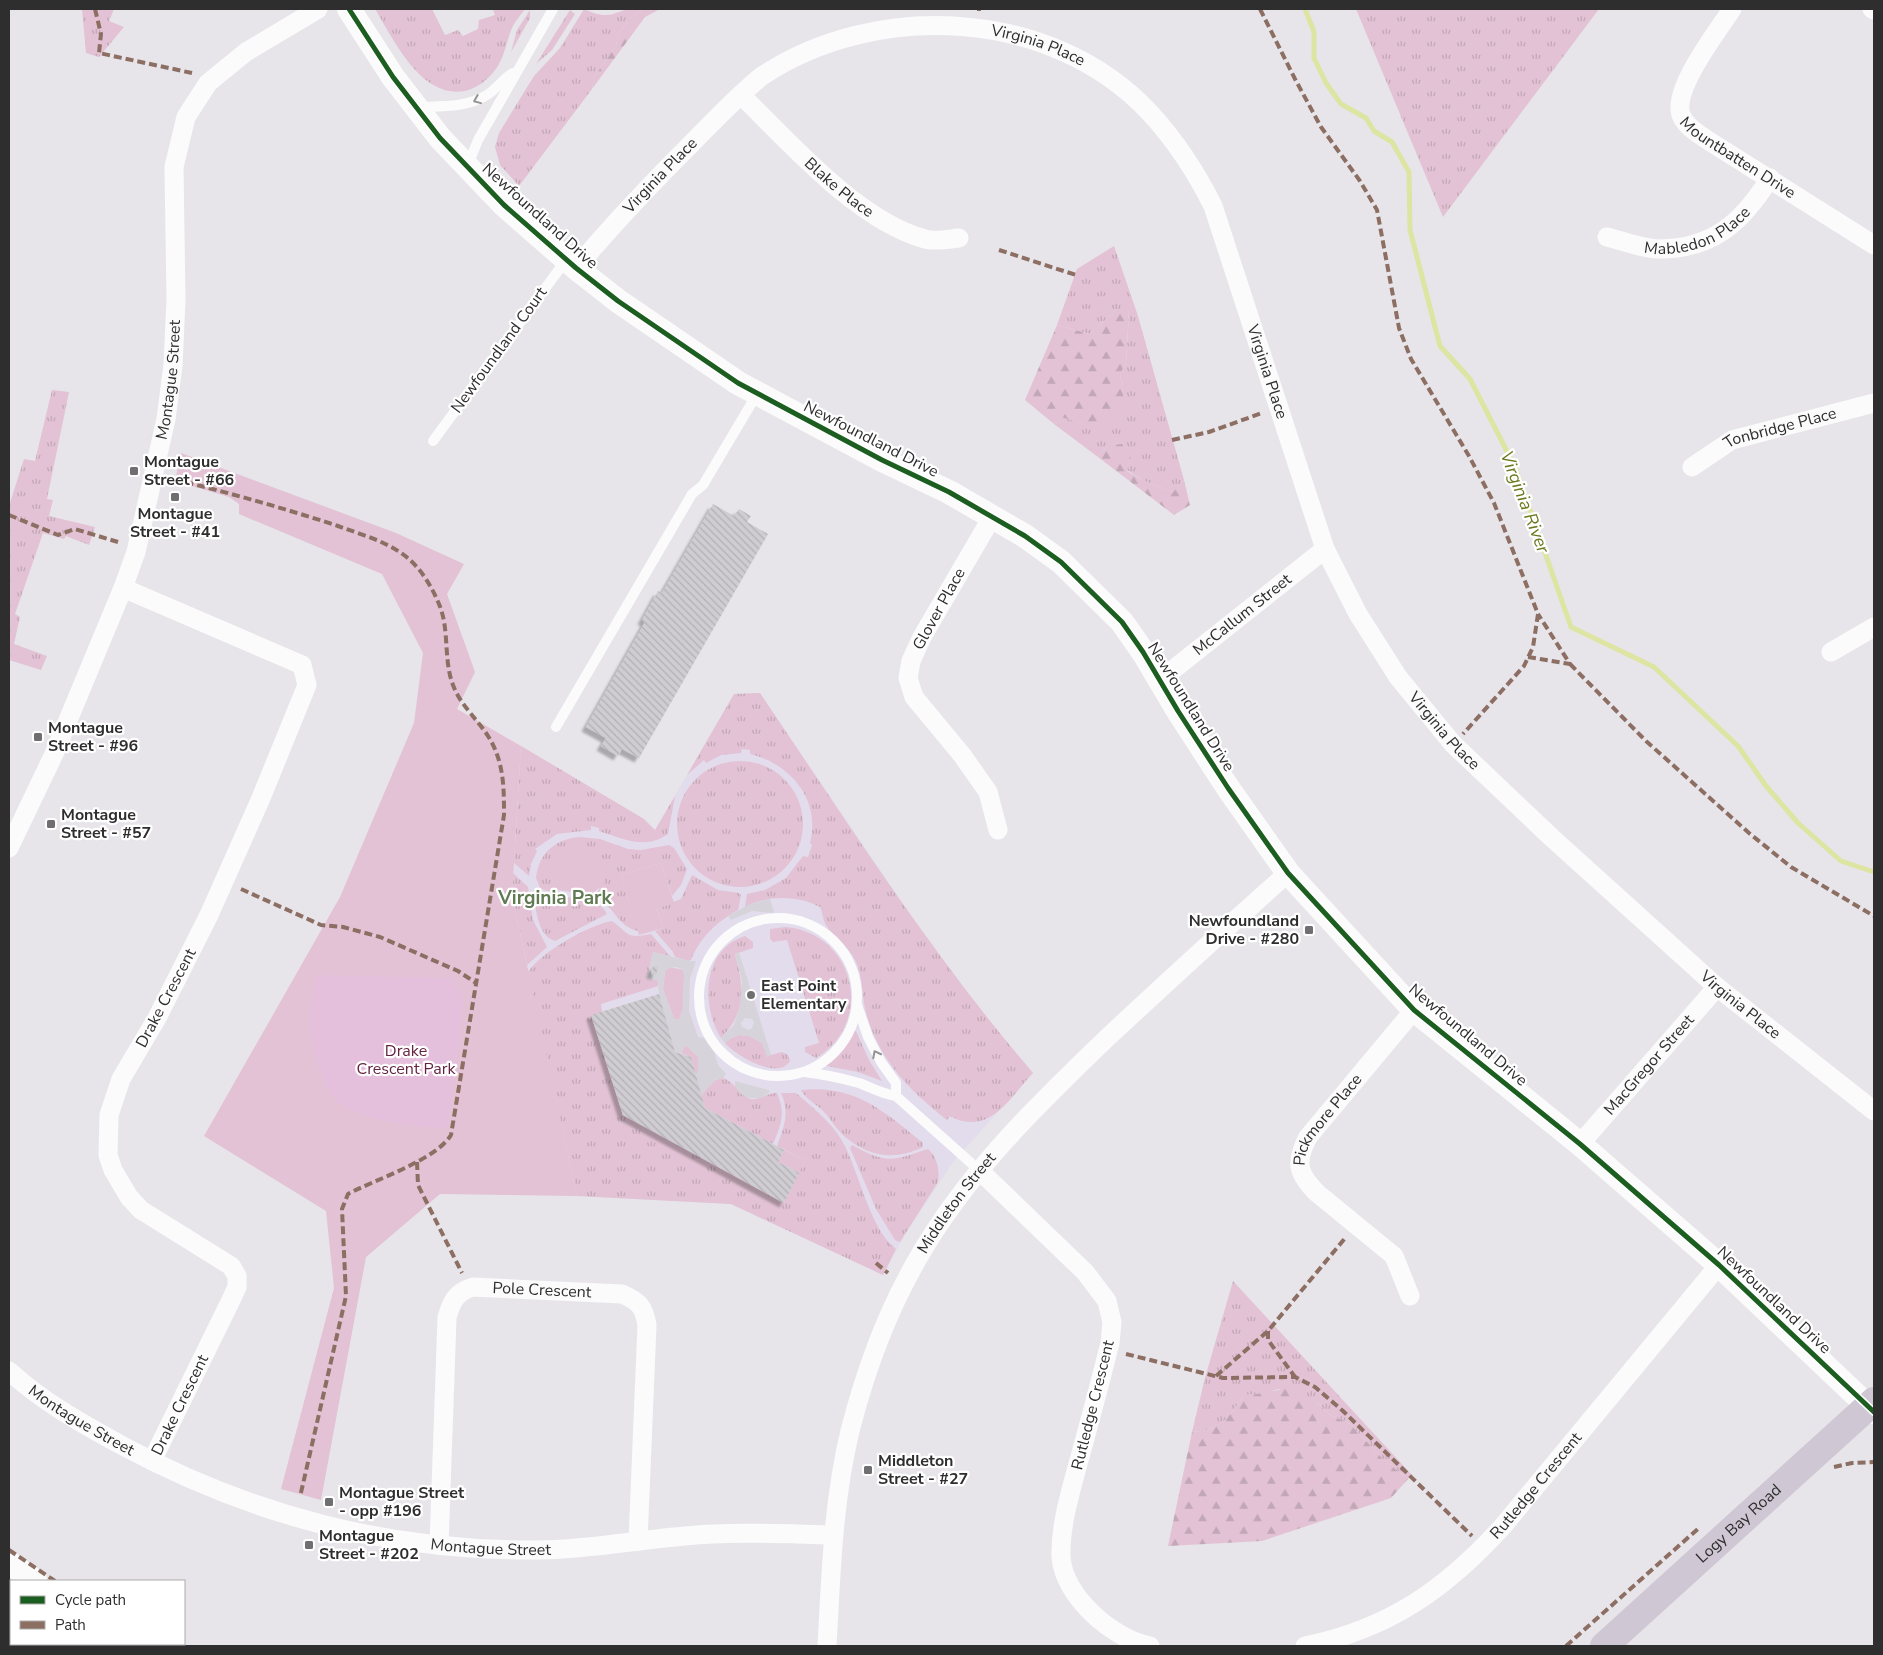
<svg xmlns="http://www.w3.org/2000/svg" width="1883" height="1655" font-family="'Nunito Sans',sans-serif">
<defs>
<pattern id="industrial-grid" width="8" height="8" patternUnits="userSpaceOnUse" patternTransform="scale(1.25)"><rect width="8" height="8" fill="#d5d7d7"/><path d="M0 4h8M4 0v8" fill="none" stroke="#b7b9b9"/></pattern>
<pattern id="grass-tufts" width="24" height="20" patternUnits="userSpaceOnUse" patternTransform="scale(1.25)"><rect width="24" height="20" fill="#e2c2d4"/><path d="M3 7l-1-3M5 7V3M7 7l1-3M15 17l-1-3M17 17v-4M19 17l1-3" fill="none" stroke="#c2a7b6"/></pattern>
<pattern id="forest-firs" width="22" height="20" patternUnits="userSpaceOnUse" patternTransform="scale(1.25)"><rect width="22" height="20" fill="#e2c2d4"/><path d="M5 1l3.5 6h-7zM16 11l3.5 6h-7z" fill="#c2a7b6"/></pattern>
<pattern id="building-back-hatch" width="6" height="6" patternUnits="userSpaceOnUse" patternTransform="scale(1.25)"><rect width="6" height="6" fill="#cfcdd1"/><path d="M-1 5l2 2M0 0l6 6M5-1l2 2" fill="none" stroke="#b2b0b4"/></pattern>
<filter id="shadow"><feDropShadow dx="-4.5" dy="4.5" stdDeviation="1" flood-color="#0004"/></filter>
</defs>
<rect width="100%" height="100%" fill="#e7e5ea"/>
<!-- industrial -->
<path fill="url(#industrial-grid)" d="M9,1573L21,1581H11V1644H89L92,1646H9Z"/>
<!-- education -->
<path fill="#e3dcec" d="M760,693L914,920L986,1018L1033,1073L953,1162L904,1236L883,1275L731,1204L577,1196L512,896L521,746L644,819L655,830L734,694Z"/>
<!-- grass -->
<g fill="url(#grass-tufts)">
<path d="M82,9H114L109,21L124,27L99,57L86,53Z"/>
<path d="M375,9H432L445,35L458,30L463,36L478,29L479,20L495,15L493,9H525C521,15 515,21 512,28C506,42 505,57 495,70C488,80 477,88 465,91C421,99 394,40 375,9Z"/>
<path d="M584,9C616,24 614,6 642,9L630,19L618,34L616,46L594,77L592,89L519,186L500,165L495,147L499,133L534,76L560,48Z"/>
<path d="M1356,9H1599L1443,217Z"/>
<path d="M530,10V18L511,52L517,30Z"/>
<path d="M570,10L575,14L552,50L536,64Z"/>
<path d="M1114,246L1138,316L1184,480L1173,492L1144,481L1127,470L1107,446L1098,457L1054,424L1058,415L1083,424L1123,394L1120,374L1126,363L1129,311L1116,310L1090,334L1057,325L1077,269Z"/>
<path d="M52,390L69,392L47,499L53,500L49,516L95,527L89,545L66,536L64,539L43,533L15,614L20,617L14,644L47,656L41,670L9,660V506L24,459L35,461Z"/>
<path d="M760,693C847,822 931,954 1033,1073C1009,1099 989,1137 950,1116L947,1120C911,1092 880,1061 867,1016C861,998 864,977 855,960C847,944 832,936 826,925C823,920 823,913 820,907C798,895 767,895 745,907L747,894L765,890L786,878L803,856L808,857L812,845L810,843C821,800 791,764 750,754V750L742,749L741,753L721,755L706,763L704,760L687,775L734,694Z"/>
<path d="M521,746L644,819L655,830L675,796L668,834C645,850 624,839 599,831V828L591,826V830L557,834L535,849L537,851L531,864L529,876L514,863Z"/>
<circle cx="740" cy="824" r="63"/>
<path d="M580,837L600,839L628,849L641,850L669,845L674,848L687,869L681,885L672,896L661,863L621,875L638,931C616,927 614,902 591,895L599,890L598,857L555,888L558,890L547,891L540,888L536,878C539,853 555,839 580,837Z"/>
<path d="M513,873L528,887L533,920L547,947L527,965L512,896Z"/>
<path d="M692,875L718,890L739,893L741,895L738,910C717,922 701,936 691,960L688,961L675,957L673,952L655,931L663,928L657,908L681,899Z"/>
<path d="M536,892C556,902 595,890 607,914L555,941C538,936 536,911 534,896Z"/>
<path d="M612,921C630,934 625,939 651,934L670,956L653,952L647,978L658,980V986L601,1004L602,1012L592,1016L623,1115L784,1203L805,1160L777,1146C784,1127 790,1112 781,1093H796C812,1107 830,1121 841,1139C859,1169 869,1229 896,1249L883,1275L731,1204L577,1196L528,972C541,952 589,925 612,921Z"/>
<path d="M786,927C856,934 875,1023 816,1058L805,1052V1047L819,1043L787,940L773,942L770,939V929Z"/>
<path d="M745,936L753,942V948L735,954C744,988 747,1011 721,1038C701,1007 702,949 745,936Z"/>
<path d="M853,1031H856L869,1060L882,1081L858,1072L827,1066V1062L838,1053Z"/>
<path d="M739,1035L749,1036L762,1043L767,1056L782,1052L788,1055L790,1061C778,1081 735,1055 725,1043L731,1038Z"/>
<path d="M723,1078C737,1083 742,1101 755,1099C764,1098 768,1093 777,1093C786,1113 781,1125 773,1144L705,1108L701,1095L715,1080Z"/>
<path d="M801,1090C855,1084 885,1112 923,1143V1147C894,1161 869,1157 844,1136C836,1129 831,1119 824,1112C817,1104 805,1099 801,1090Z"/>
<path d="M852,1145C886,1164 892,1161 928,1149C937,1156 940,1171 938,1182L900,1242L895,1240L876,1209L850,1148Z"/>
<path d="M1233,1281L1412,1475L1408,1479L1383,1459L1349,1423L1330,1415L1318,1403L1278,1389L1264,1394L1244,1395C1228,1418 1222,1430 1192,1432L1205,1378Z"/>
</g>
<!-- forest -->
<g fill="url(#forest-firs)">
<path d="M642,9H660L645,17L592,89L594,77L616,46L618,34L630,19Z"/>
<path d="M1116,310H1129L1126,363L1120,374L1123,394L1122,412L1105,427L1083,424L1058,416L1054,424L1025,400L1057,325L1090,334Z"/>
<path d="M1122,444L1131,456L1127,471L1144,481L1173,492L1184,480L1190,505L1174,515L1098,457L1107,446Z"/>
<path d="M1293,1388L1318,1403L1330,1415L1349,1423L1383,1459L1408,1479L1391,1498L1262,1541L1168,1546L1192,1432C1222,1430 1228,1418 1244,1395C1261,1395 1276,1389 1293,1388Z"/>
</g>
<!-- park -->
<g fill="#e2c2d4">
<path d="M181,453L396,533L464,564L447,594L475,672L457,709L521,746L512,896L577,1196L440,1194L366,1257L321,1500L281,1489L334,1288L326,1211L204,1136L340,897L414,723L423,653L382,574L239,514V504L229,497L175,481Z"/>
<path d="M575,851L598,857L606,874L604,883L591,895L558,890L555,888L548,872L555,857Z"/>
<path d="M661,863L674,903L657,909L663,928L639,935L621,875Z"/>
<path d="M670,967L683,970L684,975L683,1009L679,1020L674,1019L663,989L665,971Z"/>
<path d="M686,1045L698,1057V1071L696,1075L691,1057L681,1053Z"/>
<path d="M784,1150L805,1160L799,1173L778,1162Z"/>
</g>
<!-- pitch -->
<path fill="#e5c0dd" d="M316,975L451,978L464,997L448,1129C418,1126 361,1122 338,1102C320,1086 309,1040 310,1017C311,1003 314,989 316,975Z"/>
<!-- plaza -->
<g fill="#d6d4da" fill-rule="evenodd">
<path d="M770,899L774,913L752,911L731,920L728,916L750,904Z"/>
<path d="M653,952L688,961H696L690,978L689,1011L698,1037L704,1038L713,1048L718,1065L726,1074L723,1078L715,1080L701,1095L696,1075L698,1070V1057L686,1045L681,1053L675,1052L659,994L658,981L647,978ZM670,967H677L683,970L684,975L683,1009L679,1020L674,1019L663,989L665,971Z"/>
<path d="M739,952L771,1055L767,1057L762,1043L749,1036L739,1035L731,1038L725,1043L721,1038L734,1025L740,1006L742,981L735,954ZM745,1018L752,1019L754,1022L752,1028L749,1030L742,1027L741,1023Z"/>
<path d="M735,1081L769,1090V1093L761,1098H748L740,1093L735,1086Z"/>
</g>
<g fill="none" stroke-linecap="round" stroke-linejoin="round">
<!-- stream -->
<path stroke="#dee4a1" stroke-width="5" d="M1305,9L1314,32V58L1326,83L1341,104L1366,118L1374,131L1392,142L1409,172L1410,230L1440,346L1470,379L1515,467L1571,627L1654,667L1738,746L1766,786L1798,823L1841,861L1874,872"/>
</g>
<!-- building -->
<g fill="url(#building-back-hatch)" filter="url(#shadow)">
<path d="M713,504L734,516L739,509L751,516L747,522L768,534L639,758L622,749L618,756L601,746L606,738L586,727L645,622L642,620L658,591L662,593Z"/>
<path d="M653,966L658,967L656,975L651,974Z"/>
<path d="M659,994L675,1052L691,1057L705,1108L784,1150L778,1162L799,1173L784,1203L623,1115L591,1015Z"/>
</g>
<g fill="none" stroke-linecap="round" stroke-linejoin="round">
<!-- service -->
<g stroke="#fbfbfc" stroke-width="10">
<path d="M418,107C441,106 466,108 487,95C497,89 503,78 513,73"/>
<path d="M468,165L478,140L553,9"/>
<path d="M433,441L566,260"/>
<path d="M556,727L692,494L703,485L757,394"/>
<circle cx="778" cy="997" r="79"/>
<path d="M857,1005L868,1037L881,1062L896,1083V1096"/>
<path d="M804,1072C822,1074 841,1078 859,1083C872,1088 882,1094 896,1096L980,1171"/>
</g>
<!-- minor -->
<g stroke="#fbfbfc" stroke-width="19">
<path id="s1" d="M1732,9C1718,31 1672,89 1681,115C1686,127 1699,134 1709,141L1874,245"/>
<path d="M1872,9L1874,10"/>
<path id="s2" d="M741,95C790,143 858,221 925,239C935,242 949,239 959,238"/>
<path id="s3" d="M1607,237C1623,241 1643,249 1659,249C1714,249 1743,221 1770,178"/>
<path id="s4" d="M576,268C613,224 651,184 692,143C714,121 737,96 762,76C876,0 1053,8 1150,113C1176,141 1196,172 1213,206L1325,549L1358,614L1398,677L1453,744L1551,837L1717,987L1874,1111"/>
<path id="s5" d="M1692,467L1732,440L1874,403"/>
<path d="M992,517L922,637L911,661L908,678L914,697L962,755L988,792L998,830"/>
<path d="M123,588L302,665L307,685L261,798L209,915L157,1018L121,1079L109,1115L108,1155L113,1170L129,1197L141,1210L231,1266L237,1276V1287L231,1300L152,1461"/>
<path d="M1831,652L1874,627"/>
<path id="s6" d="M1160,680L1325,549"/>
<path id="s7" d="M9,848L54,754L123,588L136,552L166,419L173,365L176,300L174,167L186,117L208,83L246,52L318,9"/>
<path id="s8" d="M1580,1144L1717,987"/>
<path d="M980,1171L1085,1272L1107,1301L1112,1322L1110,1343C1100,1383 1089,1424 1078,1464C1070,1494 1060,1526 1061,1557C1064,1597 1113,1639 1150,1646"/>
<path id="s9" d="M1410,1296L1394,1256L1317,1193C1297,1173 1295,1162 1308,1137L1414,1010"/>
<path id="s10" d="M9,1371C43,1402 81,1423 121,1445C253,1516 388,1551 538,1550C587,1550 636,1540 685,1536C734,1531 784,1534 833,1535"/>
<path id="s11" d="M439,1545L447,1318C451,1302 456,1292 473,1287L622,1294C639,1301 644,1307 647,1325L638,1541"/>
<path d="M65,1646L67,1644"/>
<path id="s12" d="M827,1646C831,1574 833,1501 850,1431C865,1372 887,1312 917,1260C965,1175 1037,1105 1107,1038C1167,982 1227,927 1288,873"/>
<path id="s13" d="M1305,1646C1389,1629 1446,1589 1503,1526L1719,1265"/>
</g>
<!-- tertiary -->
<g stroke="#fbfbfc" stroke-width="24">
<path d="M349,9L393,77L440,138L504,205L576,268L618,301L738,383L882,460L949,492L1025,536L1061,562L1122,622L1143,652L1178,711L1228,788L1288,873L1414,1010L1580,1144L1719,1265L1874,1412"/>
<path d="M9,1563L35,1581"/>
<path d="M140,1644L145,1646"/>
</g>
<!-- primary -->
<path stroke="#cfc7d4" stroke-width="28" id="s14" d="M1604,1646L1874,1401"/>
<!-- quiet -->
<g stroke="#8d6e63" stroke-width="4" stroke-dasharray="8 4" stroke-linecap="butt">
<path d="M95,9L101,34L99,53L192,73"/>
<path d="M1260,9L1295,79L1321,127L1360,181L1377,210L1399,328L1411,359L1469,456L1494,503L1538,614L1533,647L1524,666L1463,734"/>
<path d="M979,11V9"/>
<path d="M999,250L1076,275"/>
<path d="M1172,440L1209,432L1262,413"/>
<path d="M174,479C229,493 284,508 338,526C360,534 385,541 404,555C420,567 431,585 439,604C450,630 443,659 453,685C461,707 480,721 491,741C504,765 504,789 504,815L451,1135C436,1160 374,1180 348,1194L342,1209L346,1296L300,1497"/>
<path d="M9,515L58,535L75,529L118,542"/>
<path d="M1528,657L1570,664L1538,614"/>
<path d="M1570,664L1646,741L1749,833L1791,867L1874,916"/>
<path d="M241,889L321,925L343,927L380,937L458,971L476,983"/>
<path d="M417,1162L418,1185L462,1273"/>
<path d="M876,1263L888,1273"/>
<path d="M1268,1331V1340L1295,1377"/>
<path d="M1126,1354L1223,1378L1295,1377L1315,1387L1343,1411L1472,1536"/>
<path d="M1216,1376L1268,1331L1346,1237"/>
<path d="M1834,1467L1852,1463L1874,1462"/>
<path d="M9,1550L55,1581"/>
<path d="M164,1644L169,1646"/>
<path d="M131,1646L132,1644"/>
<path d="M1566,1646L1700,1527"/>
</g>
<!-- cycleway casing -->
<g stroke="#fff" stroke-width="8">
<path id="cycleway" d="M349,9L393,77L440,138L504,205L576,268L618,301L738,383L882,460L949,492L1025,536L1061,562L1122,622L1143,652L1178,711L1228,788L1288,873L1414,1010L1580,1144L1719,1265L1874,1412"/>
</g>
<!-- cycleway -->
<use href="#cycleway" stroke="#1b5e20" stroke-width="5"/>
</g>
<!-- one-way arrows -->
<defs><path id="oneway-chevron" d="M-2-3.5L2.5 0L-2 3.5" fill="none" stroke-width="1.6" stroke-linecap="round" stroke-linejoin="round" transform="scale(1.25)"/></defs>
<g stroke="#949495">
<use href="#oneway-chevron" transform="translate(477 100) rotate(158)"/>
<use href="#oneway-chevron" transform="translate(876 1054) rotate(-117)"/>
</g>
<!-- markers -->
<g fill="#6f6e70" stroke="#fff" stroke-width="2">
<rect x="129" y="466" width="10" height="10" rx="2.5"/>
<rect x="170" y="492" width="10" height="10" rx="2.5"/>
<rect x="33" y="732" width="10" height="10" rx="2.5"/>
<rect x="46" y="819" width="10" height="10" rx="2.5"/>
<rect x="1304" y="925" width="10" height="10" rx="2.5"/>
<circle cx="751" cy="995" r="5"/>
<rect x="863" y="1465" width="10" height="10" rx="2.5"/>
<rect x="324" y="1497" width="10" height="10" rx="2.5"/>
<rect x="304" y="1540" width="10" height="10" rx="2.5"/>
</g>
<g text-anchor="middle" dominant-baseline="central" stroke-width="4.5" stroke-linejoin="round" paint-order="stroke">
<!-- street labels -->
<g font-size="16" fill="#2e2e2e" stroke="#fff">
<text stroke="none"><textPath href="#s4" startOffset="556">Virginia Place</textPath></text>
<text stroke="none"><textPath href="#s1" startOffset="192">Mountbatten Drive</textPath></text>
<text stroke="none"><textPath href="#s4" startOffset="125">Virginia Place</textPath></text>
<text stroke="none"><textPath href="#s2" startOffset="135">Blake Place</textPath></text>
<text transform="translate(540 216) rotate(42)">Newfoundland Drive</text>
<text stroke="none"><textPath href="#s3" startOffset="96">Mabledon Place</textPath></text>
<text transform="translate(499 350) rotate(-54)">Newfoundland Court</text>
<text stroke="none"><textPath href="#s4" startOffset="976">Virginia Place</textPath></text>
<text stroke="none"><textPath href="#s7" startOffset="498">Montague Street</textPath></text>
<text stroke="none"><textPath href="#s5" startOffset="98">Tonbridge Place</textPath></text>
<text transform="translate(871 439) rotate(27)">Newfoundland Drive</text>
<text transform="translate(939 609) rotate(-61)">Glover Place</text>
<text stroke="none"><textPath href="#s6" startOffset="105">McCallum Street</textPath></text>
<text transform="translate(1191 707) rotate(58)">Newfoundland Drive</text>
<text stroke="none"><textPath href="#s4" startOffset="1381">Virginia Place</textPath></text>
<text transform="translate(166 998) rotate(-62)">Drake Crescent</text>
<text stroke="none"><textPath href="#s4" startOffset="1785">Virginia Place</textPath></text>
<text transform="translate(1468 1035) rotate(40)">Newfoundland Drive</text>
<text stroke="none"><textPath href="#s8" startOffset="105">MacGregor Street</textPath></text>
<text stroke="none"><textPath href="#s9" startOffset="230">Pickmore Place</textPath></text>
<text stroke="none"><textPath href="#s12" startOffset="470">Middleton Street</textPath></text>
<text stroke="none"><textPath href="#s11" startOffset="339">Pole Crescent</textPath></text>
<text transform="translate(1774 1300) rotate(43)">Newfoundland Drive</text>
<text transform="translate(180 1405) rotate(-64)">Drake Crescent</text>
<text transform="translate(1093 1405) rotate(-76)">Rutledge Crescent</text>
<text stroke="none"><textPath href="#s10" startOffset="88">Montague Street</textPath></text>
<text stroke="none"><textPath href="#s13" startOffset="288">Rutledge Crescent</textPath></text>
<text stroke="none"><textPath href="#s14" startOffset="182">Logy Bay Road</textPath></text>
<text stroke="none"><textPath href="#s10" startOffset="522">Montague Street</textPath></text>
</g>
<!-- poi labels -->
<g font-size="16" font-weight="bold" fill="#2e2e2e" stroke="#fff" text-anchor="start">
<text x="144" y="462">Montague<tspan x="144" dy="18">Street - #66</tspan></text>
<text x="175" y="514" text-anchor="middle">Montague<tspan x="175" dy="18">Street - #41</tspan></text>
<text x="48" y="728">Montague<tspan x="48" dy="18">Street - #96</tspan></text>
<text x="61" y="815">Montague<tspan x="61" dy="18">Street - #57</tspan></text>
<text x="1299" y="921" text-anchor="end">Newfoundland<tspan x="1299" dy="18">Drive - #280</tspan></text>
<text x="761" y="986">East Point<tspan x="761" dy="18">Elementary</tspan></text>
<text x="878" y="1461">Middleton<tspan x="878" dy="18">Street - #27</tspan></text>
<text x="339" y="1493">Montague Street<tspan x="339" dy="18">- opp #196</tspan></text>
<text x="319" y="1536">Montague<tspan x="319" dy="18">Street - #202</tspan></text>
</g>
<!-- park labels -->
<g font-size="16" fill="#65243d" stroke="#fff">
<text x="406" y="1051">Drake<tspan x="406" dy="18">Crescent Park</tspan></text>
</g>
<!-- water labels -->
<g font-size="18" font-style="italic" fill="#69791b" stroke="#fff">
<text transform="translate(1525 502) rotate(69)">Virginia River</text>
</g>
<!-- quarter labels -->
<g font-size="19" font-weight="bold" fill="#607a52" stroke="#fff">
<text x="555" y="898">Virginia Park</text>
</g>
</g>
<!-- border -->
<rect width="1883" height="1655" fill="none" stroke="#2e2e2e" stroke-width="20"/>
<!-- legend -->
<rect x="10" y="1580" width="175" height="65" fill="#ffffff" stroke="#ababab"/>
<rect x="20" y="1596" width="25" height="8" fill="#1b5e20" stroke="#ababab"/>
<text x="55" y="1605" font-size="15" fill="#2e2e2e">Cycle path</text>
<rect x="20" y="1621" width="25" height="8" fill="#8d6e63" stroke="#ababab"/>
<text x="55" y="1630" font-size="15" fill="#2e2e2e">Path</text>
</svg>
